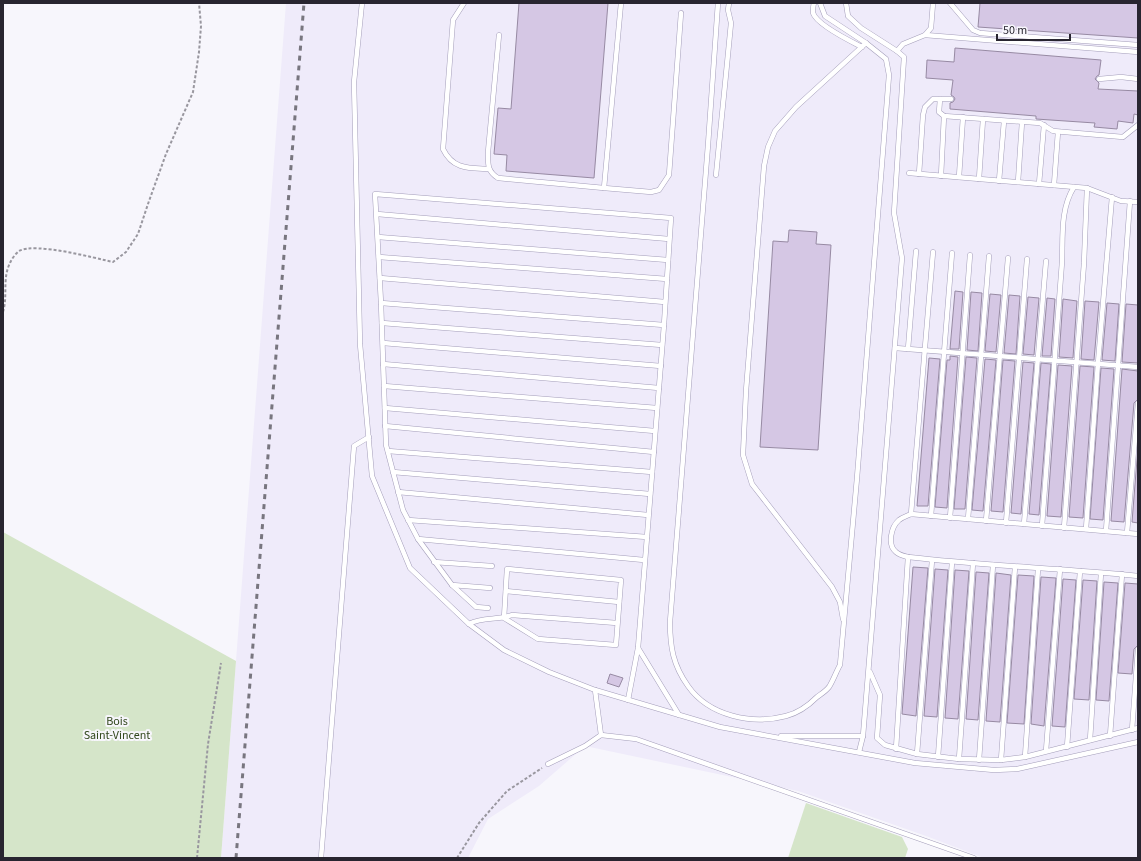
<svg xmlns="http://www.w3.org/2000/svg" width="1141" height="861" font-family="'Source Sans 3',sans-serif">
<rect width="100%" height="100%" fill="#f7f6fc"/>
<!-- built -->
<path fill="#efebfa" d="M286,3H1138V858H984L926,836L798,791L585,746L539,786L488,819L468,858H221Z"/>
<!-- green -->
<g fill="#d5e5c9">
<path d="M3,532L236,661L221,858H3Z"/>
<path d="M806,803L902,837L908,849L905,858H788Z"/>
</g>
<!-- building -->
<g fill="#d5c7e4" stroke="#978aa3">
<path d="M519,3H608L594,178L506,171L507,155L494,154L498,108L511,109Z"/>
<path d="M980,3H1138V38L978,27Z"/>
<path d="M955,48L1101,60L1099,75L1097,76L1095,79L1099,83L1098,89L1138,91V115L1134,114L1133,123L1118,121L1117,129L1094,127L1095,123L1036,119V116L950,109V103L953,102L955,99L954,97L951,95L953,80L926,78L927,60L954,62Z"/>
<path d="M789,230L817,232L816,244L831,245L818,450L760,447L773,241L788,242Z"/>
<path d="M955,291L963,292L959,349H950Z"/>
<path d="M971,292L982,293L978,351L967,350Z"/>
<path d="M990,294L1001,295L996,352L985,351Z"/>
<path d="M1009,295L1020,296L1016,354L1004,353Z"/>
<path d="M1028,297L1039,298L1034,355L1023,354Z"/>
<path d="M1047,298L1055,299L1051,356H1042Z"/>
<path d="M1063,299L1077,301L1073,358L1059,357Z"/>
<path d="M1085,301L1099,302L1094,360L1081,359Z"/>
<path d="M1107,303L1119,304L1115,361L1102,360Z"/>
<path d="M1126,304L1138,305V363L1122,362Z"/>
<path d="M950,356L958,357L947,508L935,507L947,360H950Z"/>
<path d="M966,357L977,358L965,509H954Z"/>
<path d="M929,358L940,359L928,506H917Z"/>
<path d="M985,359L996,360L983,511L972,510Z"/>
<path d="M1003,360L1015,361L1003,512L991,511Z"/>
<path d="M1023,362L1034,363L1021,514L1011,513Z"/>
<path d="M1041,363L1051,364L1039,515L1029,514Z"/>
<path d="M1058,365L1072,366L1061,517L1047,516Z"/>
<path d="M1080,366L1094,367L1083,518L1069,517Z"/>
<path d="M1101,368L1114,369L1103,520L1090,519Z"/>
<path d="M1122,369L1138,371V399L1134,403L1124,522L1111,521Z"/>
<path d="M1138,447V523L1132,522Z"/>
<path d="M913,567L928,568L916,716L902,714Z"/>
<path d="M935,569L948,570L937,717L924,716Z"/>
<path d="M955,570L969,571L958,719L945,718Z"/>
<path d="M976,572L989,573L978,720L966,719Z"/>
<path d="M996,573L1011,575L1000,722L986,721Z"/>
<path d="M1018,575L1034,576L1024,724L1007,723Z"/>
<path d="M1041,577L1056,578L1044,726L1031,724Z"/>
<path d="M1063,579L1076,580L1065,727L1052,726Z"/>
<path d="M1083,580L1097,581L1089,700L1074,699Z"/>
<path d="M1104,582L1118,583L1109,701L1096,700Z"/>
<path d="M1125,583L1138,584V645L1134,649L1132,674L1118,673Z"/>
<path d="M610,674L623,678L619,687L607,683Z"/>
</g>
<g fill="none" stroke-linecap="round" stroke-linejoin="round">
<!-- lane casing -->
<g stroke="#a49eba" stroke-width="5.5">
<g id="lane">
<path d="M362,3L354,82L360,344L372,476L410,568L469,624L504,650L549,672L595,690L720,727L915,763L994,770L1017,769L1138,742"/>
<path d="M464,3L453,20L443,149C453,170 470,168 489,169"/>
<path d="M718,3L708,145L670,622C670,647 673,665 688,686C709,716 752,725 786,716C798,713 809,705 817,697C821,694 826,691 829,687C833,681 836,672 840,665L857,478L889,75L886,59L866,43L825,16L820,3"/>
<path d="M814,3C813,6 813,10 813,13C817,25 850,41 862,47"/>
<path d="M846,3L848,16L861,28L897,51L903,44L925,35L931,28L933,3"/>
<path d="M950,3L973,30L980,33L1138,45"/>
<path d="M499,35L488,152C488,164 487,171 498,178L604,188L621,3"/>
<path d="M925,35L1138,52"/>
<path d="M1099,79L1121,77L1138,79"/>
<path d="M940,99L939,112L944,116L1040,123L1053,131L1123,137L1138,125"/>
<path d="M909,173L1087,188L1121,201L1138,202"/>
<path d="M919,174L923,115L925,107L933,99H951"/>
<path d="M716,175L728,54L731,23L728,10L729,3"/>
<path d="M941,176L944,116"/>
<path d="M959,177L963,117"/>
<path d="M979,179L983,119"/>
<path d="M999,181L1004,121"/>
<path d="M1018,182L1022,122"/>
<path d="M1039,184L1044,125"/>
<path d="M1054,185L1058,132"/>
<path d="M604,188L651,192L659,190L669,175L681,13"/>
<path d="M377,214L669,239"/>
<path d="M378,237L668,260"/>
<path d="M379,257L667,279"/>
<path d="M380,278L665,302"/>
<path d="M381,303L664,325"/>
<path d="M382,323L662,345"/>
<path d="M383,343L661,366"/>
<path d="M895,348L1138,367"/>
<path d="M908,349L916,251"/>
<path d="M383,364L659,388"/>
<path d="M384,386L657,408"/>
<path d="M385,408L655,431"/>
<path d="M385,426L654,452"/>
<path d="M388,451L652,472"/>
<path d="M393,472L650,494"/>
<path d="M398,492L648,515"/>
<path d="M911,514L933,252"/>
<path d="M931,516L952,253"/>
<path d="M950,518L970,255"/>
<path d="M968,519L989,256"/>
<path d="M408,520L647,537"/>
<path d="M986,521L1008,258"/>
<path d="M1006,523L1027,259"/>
<path d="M1024,524L1046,261"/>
<path d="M1042,526L1062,262C1063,237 1060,209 1074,187"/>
<path d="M1064,528L1084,263L1087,188"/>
<path d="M1086,529L1098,363L1112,197"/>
<path d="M1106,531L1130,201"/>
<path d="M1127,533L1138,403"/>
<path d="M1138,534L911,514C907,516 903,517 899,520C891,527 887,545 896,552C899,555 904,556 908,557C985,566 1061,568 1138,576"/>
<path d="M418,539L452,585L476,607L488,608"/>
<path d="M434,562L492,566"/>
<path d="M507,569L621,580L616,645L538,639L504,618Z"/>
<path d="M452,585L490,588"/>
<path d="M506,591L619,602"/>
<path d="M843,619L840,602L832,587L752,484L743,455L746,391L764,166L768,147L775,131L796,107L866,43"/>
<path d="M469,624C484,616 497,621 512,615L617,623"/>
<path d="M638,648L679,715"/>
<path d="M870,672L880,695L877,738L885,745L917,754L959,759L1001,760L1025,757L1138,728"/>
<path d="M595,690L601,735L636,739L974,858"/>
<path d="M628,700L638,648L647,537L664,325L671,218L375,194L381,303L386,445L403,510L418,539L644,560"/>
<path d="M1132,730L1138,649"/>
<path d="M781,736H863"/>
<path d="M1110,736L1122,574"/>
<path d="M1090,740L1101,573"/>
<path d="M1067,747L1080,571"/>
<path d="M896,749L908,557"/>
<path d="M1046,751L1060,569"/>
<path d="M859,752L863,736L902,258L894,213L904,57L897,51"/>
<path d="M917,754L932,560"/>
<path d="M938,757L952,562"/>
<path d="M1025,757L1038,569"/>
<path d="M959,759L973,563"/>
<path d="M979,760L993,565"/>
<path d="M1001,760L1015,567"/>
<path d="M548,764L585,746L601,735"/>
<path d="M321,858L354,446L369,437"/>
</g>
</g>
<!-- path -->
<g stroke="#99979f" stroke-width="2" stroke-dasharray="3 2" stroke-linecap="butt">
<path d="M3,312C8,296 2,279 10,263C11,260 16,253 19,251C36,242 94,258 113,262L126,252L138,234L149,201L166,154L193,92L199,52L201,26L199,3"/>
<path d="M197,858L208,744L221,663"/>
<path d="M457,858L479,823L507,791L542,768"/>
</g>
<!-- lane -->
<use href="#lane" stroke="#fff" stroke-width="4.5"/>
<!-- rail -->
<path stroke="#78767f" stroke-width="3" stroke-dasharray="5 5" stroke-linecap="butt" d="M236,858L304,3"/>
</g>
<g text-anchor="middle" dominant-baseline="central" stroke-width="4" stroke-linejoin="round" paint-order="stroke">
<!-- park labels -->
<g font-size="12" fill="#30461b" stroke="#f7f6fc">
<text x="117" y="721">Bois<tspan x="117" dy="14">Saint-Vincent</tspan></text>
</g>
</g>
<!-- border -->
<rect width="1141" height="861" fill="none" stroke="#282530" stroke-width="8"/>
<!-- scale -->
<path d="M997 34v6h73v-6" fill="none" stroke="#282530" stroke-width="2"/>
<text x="1003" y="34" font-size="12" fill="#282530" stroke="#f7f6fc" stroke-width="3" paint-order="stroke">50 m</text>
</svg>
